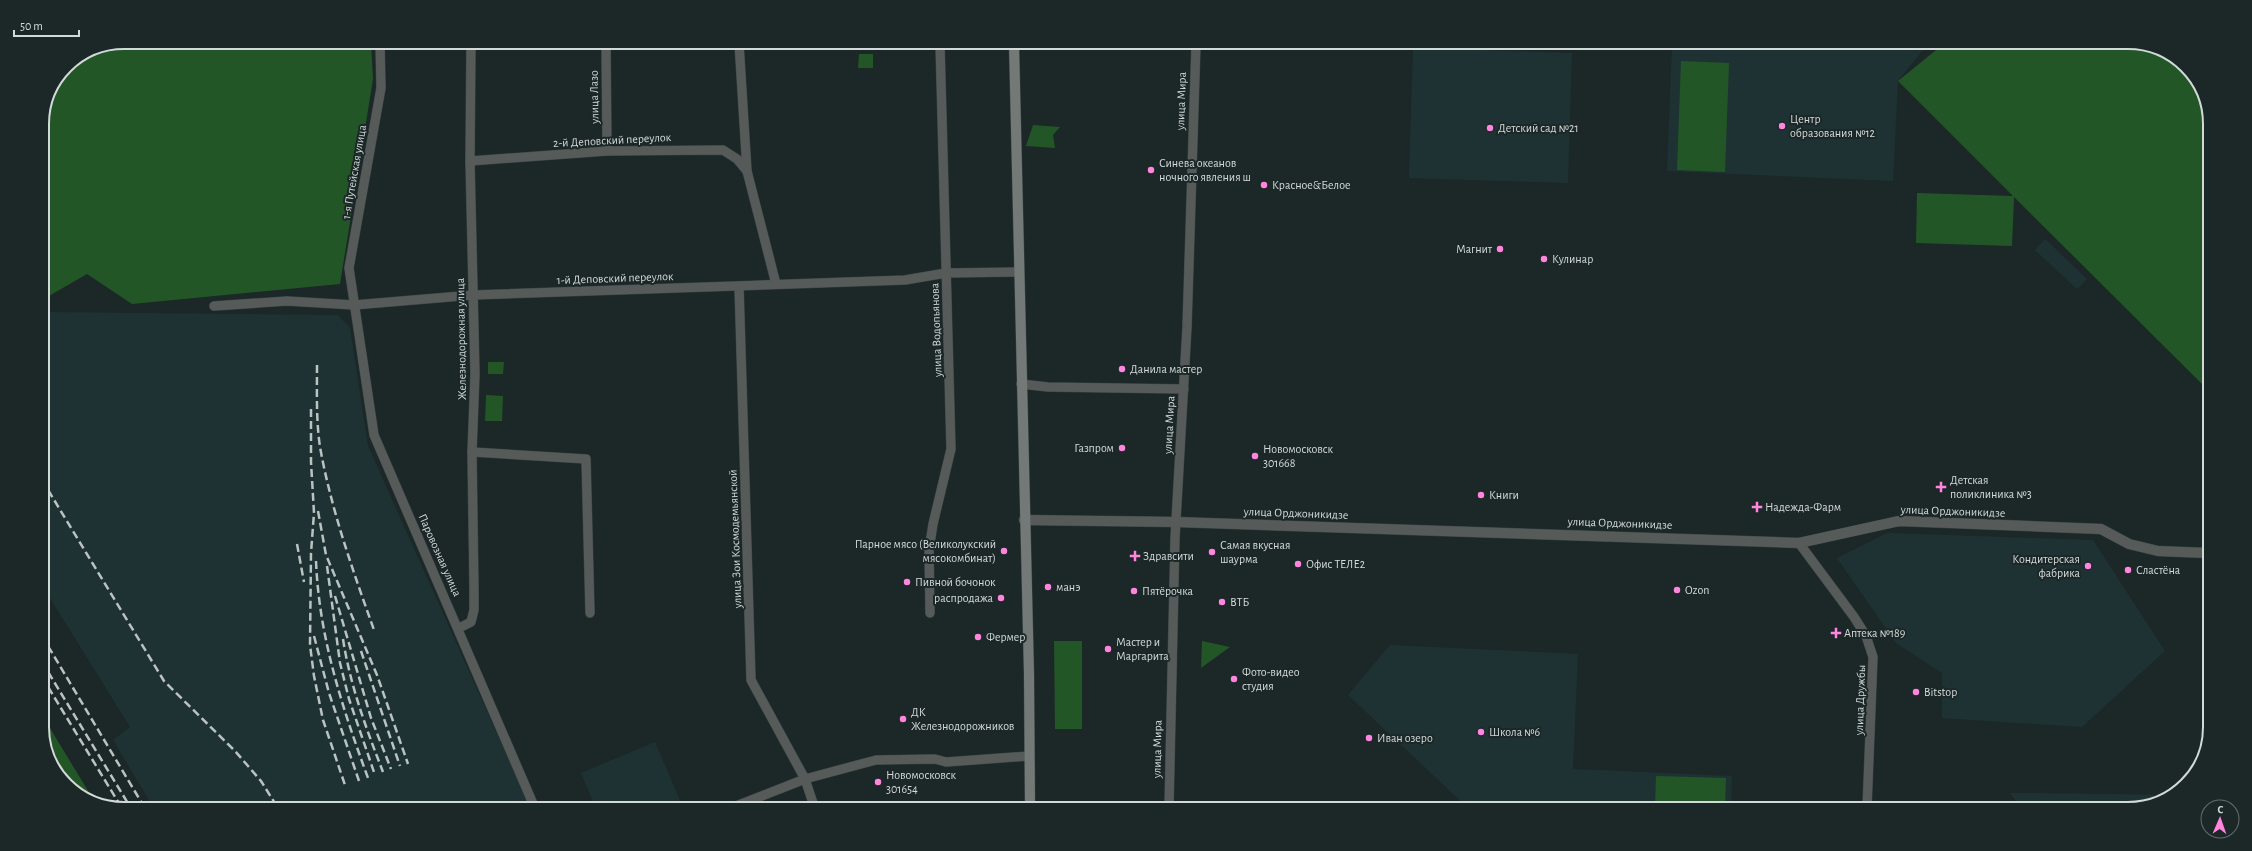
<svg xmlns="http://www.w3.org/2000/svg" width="2252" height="851" font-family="'Alegreya Sans',sans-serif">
<rect width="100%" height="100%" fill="#1c2728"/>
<!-- built -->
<g fill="#1f3233">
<path d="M1672,45L1926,46L1898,81L1893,181L1667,171Z"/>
<path d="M1413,48L1572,53L1568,183L1409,178Z"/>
<path d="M2045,239L2087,279L2077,289L2035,250Z"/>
<path d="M45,312L338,315L350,328L368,446L529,805H152L113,740L130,727L42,585V313Z"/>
<path d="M1887,533L2093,540L2165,651L2082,727L1942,718V673L1896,643L1837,558Z"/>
<path d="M1390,645L1578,654L1573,769L1732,776L1731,808H1468L1348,695Z"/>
<path d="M655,742L681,803L674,806H595L581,773Z"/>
<path d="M2010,793H2028L2174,795L2128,809H2022Z"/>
</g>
<!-- green -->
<g fill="#235626">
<path d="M124,42L371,43L373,79L340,284L132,304L87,274L42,300V119L50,88L66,66L93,48Z"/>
<path d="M1941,46H2154L2193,74L2210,119L2208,390L2014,197L2012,246L1916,243L1917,193L2013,196L1898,81Z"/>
<path d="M859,54H873V68H858Z"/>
<path d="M1681,61L1729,63L1725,172L1677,170Z"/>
<path d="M1033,125L1060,127L1053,135L1055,148L1026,146Z"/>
<path d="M488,362H504L503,374H488Z"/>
<path d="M486,395L503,396L502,421H485Z"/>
<path d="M1054,641H1082V729H1055Z"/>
<path d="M1202,641L1230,647L1201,668Z"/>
<path d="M42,715L96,804L59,777L42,732Z"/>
<path d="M1656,776L1726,778L1725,808H1655Z"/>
</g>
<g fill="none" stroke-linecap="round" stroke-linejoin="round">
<!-- minor casing -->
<g stroke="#394344" stroke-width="10">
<g id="minor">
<path d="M380,43L381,88L349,268L374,435L534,806"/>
<path d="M606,43L607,151"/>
<path d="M739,43L747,171L776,284"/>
<path d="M470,161L607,151L723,150L737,159L747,171"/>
<path d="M739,286L751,680L805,779L876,760L935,759L946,762L1029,756"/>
<path d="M214,306L287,301L354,305L473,295L905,280L946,273L1018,272"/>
<path d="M1021,384L1048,387L1184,389"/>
<path d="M472,452L586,459L590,613"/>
<path d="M1799,543L1854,617L1866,636L1873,657L1867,808"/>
<path d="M930,613L929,550L933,524L951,449L940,44"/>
<path d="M459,628L471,622L474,610V589L472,452L475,374L470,161L471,43"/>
<path d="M736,806L805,779L814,806"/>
<path d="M1169,807L1175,538L1187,327L1196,44"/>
</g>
</g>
<!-- tertiary casing -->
<g stroke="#394344" stroke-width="11">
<path id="tertiary" d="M1024,520L1177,522L1799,543L1899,521L2101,529L2129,544L2158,551L2207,553"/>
</g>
<!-- secondary casing -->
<g stroke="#394344" stroke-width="11">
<path id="secondary" d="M1014,44L1029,674L1030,807"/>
</g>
<!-- minor -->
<use href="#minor" stroke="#565b59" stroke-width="9"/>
<!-- tertiary -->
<use href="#tertiary" stroke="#565b59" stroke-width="10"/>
<!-- secondary -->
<use href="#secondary" stroke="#727977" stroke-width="10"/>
<!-- rail -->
<g stroke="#bac2c2" stroke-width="2.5" stroke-dasharray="8 4" stroke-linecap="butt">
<path d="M317,365C317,392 316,420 320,447C331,509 353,571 374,630"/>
<path d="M311,409V462L314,513L311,553L310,645L314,676L323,720L345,785"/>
<path d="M42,480L164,681L235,751L261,781L276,805"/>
<path d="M318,511L326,555L377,675L408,764"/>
<path d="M297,544L304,582"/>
<path d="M316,561C319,637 342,707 368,778"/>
<path d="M327,566L340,663L349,699L375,775"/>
<path d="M335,596L371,718L391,769"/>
<path d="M42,636L143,805"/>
<path d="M314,636L329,693L359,781"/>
<path d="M343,639C350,685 366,728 383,772"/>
<path d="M361,651L400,766"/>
<path d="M42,662L129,805"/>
<path d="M42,677L120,805"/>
</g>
</g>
<!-- markers -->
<g fill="#ff85df" stroke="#1c2728" stroke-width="1.5">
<circle cx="1782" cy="126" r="4"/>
<circle cx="1490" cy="128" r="4"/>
<circle cx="1151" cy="170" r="4"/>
<circle cx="1264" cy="185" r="4"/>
<circle cx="1500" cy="249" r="4"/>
<circle cx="1544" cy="259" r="4"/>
<circle cx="1122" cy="369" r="4"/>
<circle cx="1122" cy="448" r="4"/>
<circle cx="1255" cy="456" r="4"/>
<path d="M1939 481h4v4h4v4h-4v4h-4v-4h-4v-4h4z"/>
<circle cx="1481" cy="495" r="4"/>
<path d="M1755 501h4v4h4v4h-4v4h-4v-4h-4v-4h4z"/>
<circle cx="1004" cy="551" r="4"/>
<circle cx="1212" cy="552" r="4"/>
<path d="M1133 550h4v4h4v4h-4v4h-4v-4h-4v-4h4z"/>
<circle cx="1298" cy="564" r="4"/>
<circle cx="2088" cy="566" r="4"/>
<circle cx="2128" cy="570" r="4"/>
<circle cx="907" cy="582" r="4"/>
<circle cx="1048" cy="587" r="4"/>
<circle cx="1677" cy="590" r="4"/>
<circle cx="1134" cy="591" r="4"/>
<circle cx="1001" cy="598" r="4"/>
<circle cx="1222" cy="602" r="4"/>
<path d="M1834 627h4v4h4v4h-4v4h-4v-4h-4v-4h4z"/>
<circle cx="978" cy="637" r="4"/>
<circle cx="1108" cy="649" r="4"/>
<circle cx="1234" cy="679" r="4"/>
<circle cx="1916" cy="692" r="4"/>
<circle cx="903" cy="719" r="4"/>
<circle cx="1481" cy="732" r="4"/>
<circle cx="1369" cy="738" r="4"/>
<circle cx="878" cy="782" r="4"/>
</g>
<g text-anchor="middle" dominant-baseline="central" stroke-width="4" stroke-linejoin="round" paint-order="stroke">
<!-- street labels -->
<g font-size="12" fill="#d2d9d9" stroke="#1c2728">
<text transform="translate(594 97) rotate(-91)">улица Лазо</text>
<text transform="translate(1181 101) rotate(-88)">улица Мира</text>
<text transform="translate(612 140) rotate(-3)">2-й Деповский переулок</text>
<text transform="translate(354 172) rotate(-80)">1-я Путейская улица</text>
<text transform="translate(615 278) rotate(-2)">1-й Деповский переулок</text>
<text transform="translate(936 330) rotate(-92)">улица Водопьянова</text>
<text transform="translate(461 339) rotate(-91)">Железнодорожная улица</text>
<text transform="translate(1169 425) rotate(-87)">улица Мира</text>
<text transform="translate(1953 511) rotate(2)">улица Орджоникидзе</text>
<text transform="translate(1296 513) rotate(2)">улица Орджоникидзе</text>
<text transform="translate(1620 523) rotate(2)">улица Орджоникидзе</text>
<text transform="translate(735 539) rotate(-92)">улица Зои Космодемьянской</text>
<text transform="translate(440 555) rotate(66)">Паровозная улица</text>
<text transform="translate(1860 700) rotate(-88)">улица Дружбы</text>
<text transform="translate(1157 749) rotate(-89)">улица Мира</text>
</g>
<!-- poi labels -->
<g font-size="12" fill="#d2d9d9" stroke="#1c2728" text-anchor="start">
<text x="1790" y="119">Центр<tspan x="1790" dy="14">образования №12</tspan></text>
<text x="1498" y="128">Детский сад №21</text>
<text x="1159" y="163">Синева океанов<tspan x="1159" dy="14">ночного явления ш</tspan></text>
<text x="1272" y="185">Красное&amp;Белое</text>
<text x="1492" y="249" text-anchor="end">Магнит</text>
<text x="1552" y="259">Кулинар</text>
<text x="1130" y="369">Данила мастер</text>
<text x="1114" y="448" text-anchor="end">Газпром</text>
<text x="1263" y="449">Новомосковск<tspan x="1263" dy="14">301668</tspan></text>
<text x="1950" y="480">Детская<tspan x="1950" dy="14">поликлиника №3</tspan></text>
<text x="1489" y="495">Книги</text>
<text x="1765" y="507">Надежда-Фарм</text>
<text x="996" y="544" text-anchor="end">Парное мясо (Великолукский<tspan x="996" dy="14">мясокомбинат)</tspan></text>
<text x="1220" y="545">Самая вкусная<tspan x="1220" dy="14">шаурма</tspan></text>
<text x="1143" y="556">Здравсити</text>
<text x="2080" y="559" text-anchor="end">Кондитерская<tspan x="2080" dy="14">фабрика</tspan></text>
<text x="1306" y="564">Офис ТЕЛЕ2</text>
<text x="2136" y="570">Сластёна</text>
<text x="915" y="582">Пивной бочонок</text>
<text x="1056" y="587">манэ</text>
<text x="1685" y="590">Ozon</text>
<text x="1142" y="591">Пятёрочка</text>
<text x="993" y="598" text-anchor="end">распродажа</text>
<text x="1230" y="602">ВТБ</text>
<text x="1844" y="633">Аптека №189</text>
<text x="986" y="637">Фермер</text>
<text x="1116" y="642">Мастер и<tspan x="1116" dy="14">Маргарита</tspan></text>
<text x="1242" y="672">Фото-видео<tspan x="1242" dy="14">студия</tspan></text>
<text x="1924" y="692">Bitstop</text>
<text x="911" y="712">ДК<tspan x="911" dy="14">Железнодорожников</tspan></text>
<text x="1489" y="732">Школа №6</text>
<text x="1377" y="738">Иван озеро</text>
<text x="886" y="775">Новомосковск<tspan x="886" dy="14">301654</tspan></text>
</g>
</g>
<!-- crop -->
<path d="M0 0H2252V851H0ZM124 49H2128A75 75 0 0 1 2203 124V727A75 75 0 0 1 2128 802H124A75 75 0 0 1 49 727V124A75 75 0 0 1 124 49Z" fill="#1c2728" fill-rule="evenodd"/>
<path fill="none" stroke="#d2d9d9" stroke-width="2" d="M124 49H2128A75 75 0 0 1 2203 124V727A75 75 0 0 1 2128 802H124A75 75 0 0 1 49 727V124A75 75 0 0 1 124 49Z"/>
<!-- north arrow -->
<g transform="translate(2220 819) rotate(2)"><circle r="19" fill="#1c2728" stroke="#656e6f"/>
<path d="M0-3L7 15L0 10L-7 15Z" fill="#ff85df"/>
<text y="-6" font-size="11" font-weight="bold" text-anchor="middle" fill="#d2d9d9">С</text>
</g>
<!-- scale -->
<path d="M14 30v6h65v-6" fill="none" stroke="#d2d9d9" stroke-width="2"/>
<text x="20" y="30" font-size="12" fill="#d2d9d9" stroke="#1c2728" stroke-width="3" paint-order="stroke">50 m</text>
</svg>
